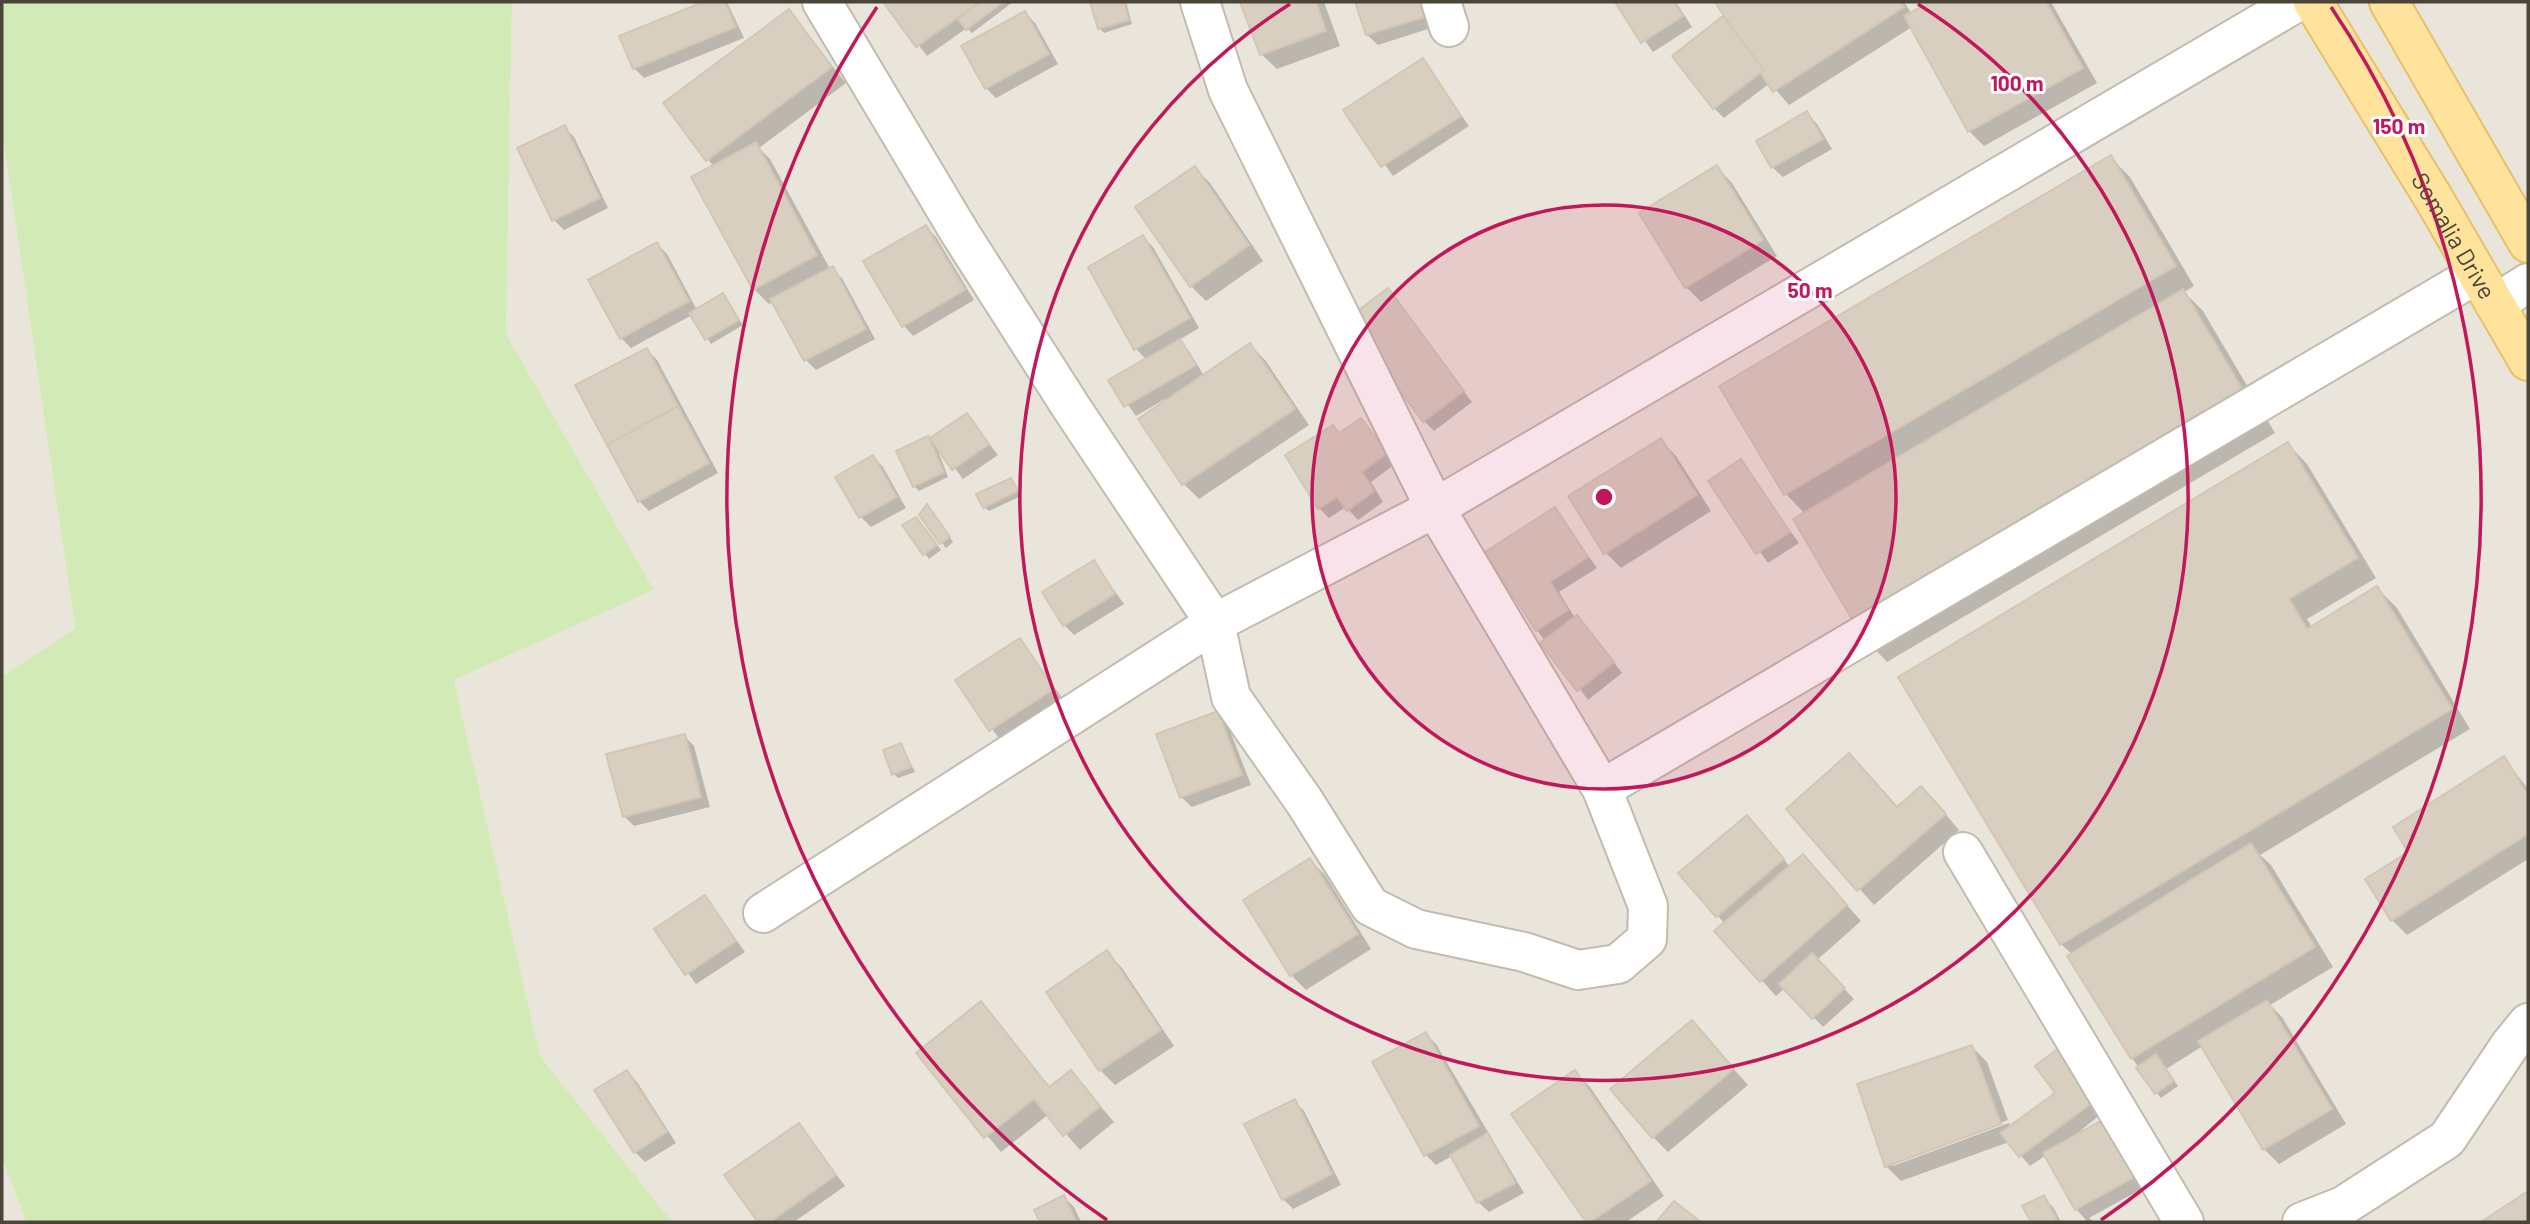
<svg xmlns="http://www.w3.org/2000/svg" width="2530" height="1224" font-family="Barlow,sans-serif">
<rect width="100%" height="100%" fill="#f6f3ec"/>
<!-- residential -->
<g fill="#eae5da">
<path d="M512,2H2528V1222H672L540,1056L454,680L654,590L506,334Z"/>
<path d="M2,131L75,630L2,676Z"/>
<path d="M2,1164L6,1165L26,1222H2Z"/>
</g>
<!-- green -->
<path fill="#d2eab5" d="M2,2H512L506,334L654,590L454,680L540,1056L672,1222H26L6,1166L2,1164V676L75,629L2,131Z"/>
<!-- shadow -->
<g fill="#0003">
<path d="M707,2H727L744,38L644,78L634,68L621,37Z"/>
<path d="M886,2H1013L972,33L967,28L927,56Z"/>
<path d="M1092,2H1126L1132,24L1104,33L1099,28Z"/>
<path d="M1242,2H1324L1340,46L1277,69L1261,54Z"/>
<path d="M1357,2H1427L1434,27L1378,45L1367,35Z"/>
<path d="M1617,2H1676L1692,27L1653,52Z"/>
<path d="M1717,2H1904L1912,14L1934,2H2051L2097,83L1984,146L1969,131L1912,27L1789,105L1770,83L1724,118L1714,108L1733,26Z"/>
<path d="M789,11L846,83L759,148L770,159L830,269L842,278L875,339L816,370L806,360L774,301L769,304L754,289L714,167L665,104Z"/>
<path d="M1025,13L1035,23L1058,64L996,98L986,88Z"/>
<path d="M1422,60L1469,126L1393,176L1346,110Z"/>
<path d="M1807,114L1817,124L1832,149L1783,177L1772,167Z"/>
<path d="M564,127L574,137L608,208L564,230L554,220Z"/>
<path d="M2110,157L2130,177L2194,286L2184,292L2203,311L2275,433L1887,662L1868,642L1805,514L1786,494L1721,386Z"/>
<path d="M1717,167L1732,183L1777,256L1701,302L1686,287Z"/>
<path d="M1195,168L1210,183L1263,261L1206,301L1191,286Z"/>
<path d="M926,227L936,237L974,300L913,336L903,325Z"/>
<path d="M1143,237L1153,247L1199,328L1179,340L1189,351L1204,376L1250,345L1265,360L1309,425L1199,499L1184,484L1165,399L1136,416L1111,381L1147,360L1135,348Z"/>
<path d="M657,244L667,254L697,310L723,295L743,325L711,344L692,315L631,348L621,338Z"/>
<path d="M1388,291L1472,402L1434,431L1424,421Z"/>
<path d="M647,350L657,360L718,473L649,511L639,501Z"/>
<path d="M967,415L998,455L963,479L934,440L948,477L919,491L914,486L928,438L930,440Z"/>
<path d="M1360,420L1395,464L1371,482L1383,502L1358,520L1346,507L1329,518L1319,508L1340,434Z"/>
<path d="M1661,441L1676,456L1711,511L1621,568L1606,553Z"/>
<path d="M2288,444L2307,464L2376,578L2307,619L2312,627L2377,588L2397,608L2470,729L2260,855L2271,865L2333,967L2270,1005L2282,1017L2346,1124L2279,1164L2264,1149L2203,1046L2166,1069L2178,1086L2161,1098L2157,1093L2132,1058L2073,955L2061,944Z"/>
<path d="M873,457L883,467L906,508L871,527L861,517L838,478Z"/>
<path d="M1741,462L1799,543L1768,563L1710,482Z"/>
<path d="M1011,480L1021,496L989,511L984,507Z"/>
<path d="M1555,509L1597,568L1559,592L1575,618L1587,627L1622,673L1588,700L1537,630Z"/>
<path d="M931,511L953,542L946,548L921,515Z"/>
<path d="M921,524L941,550L929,559L904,526Z"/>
<path d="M1094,562L1124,604L1074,635L1064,625Z"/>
<path d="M1020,640L1063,699L1000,740L958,681Z"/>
<path d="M1217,713L1227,723L1251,785L1192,807L1181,797Z"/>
<path d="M684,736L694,746L710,807L634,826L624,816Z"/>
<path d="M901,745L915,772L898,778L894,774Z"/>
<path d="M2504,758L2528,789V859L2407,935L2392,920L2410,852Z"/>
<path d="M1936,803L1959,830L1874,905L1788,809H1898Z"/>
<path d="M1757,827L1790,867L1817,871L1861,921L1817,960L1854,999L1823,1027L1785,988L1776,996L1717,931L1725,924L1717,915Z"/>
<path d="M1310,860L1325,875L1371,949L1306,990L1291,975Z"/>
<path d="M705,897L745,952L696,984L656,930Z"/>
<path d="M1107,953L1122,968L1174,1046L1115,1085L1100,1070Z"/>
<path d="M980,1004L1051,1088L1071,1072L1114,1122L1080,1150L1049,1114L1001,1152L918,1053Z"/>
<path d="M1692,1023L1748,1085L1668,1152L1653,1137Z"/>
<path d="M1426,1034L1436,1044L1524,1193L1489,1212L1478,1202L1452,1156L1436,1165L1426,1155Z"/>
<path d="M1972,1047L1987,1062L2008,1120L1893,1162V1166L2009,1123L2011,1128L2057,1094L2037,1066L2106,1110L2068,1141L2106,1120L2147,1186L2089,1218L2094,1222H2081L2086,1220L2076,1209L2046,1155L2030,1166L2009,1142L1901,1181L1886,1166Z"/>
<path d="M627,1072L637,1082L676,1143L645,1162L635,1152Z"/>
<path d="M1575,1072L1590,1087L1664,1196L1626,1222H1588L1514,1114Z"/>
<path d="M1294,1101L1304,1111L1341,1185L1293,1209L1283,1199Z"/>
<path d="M799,1125L845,1186L794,1222H760L727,1175Z"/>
<path d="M1064,1197L1074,1207L1081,1222H1042L1036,1211Z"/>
<path d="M2043,1197L2053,1207L2061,1222H2033L2024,1207Z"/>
</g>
<!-- building -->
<g fill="#d8cfc1" stroke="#d3c7b4" stroke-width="2">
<path d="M703,2H725L736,27L633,69L619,36Z"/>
<path d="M883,2H980L916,47Z"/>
<path d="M980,2H1003L966,30L958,19Z"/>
<path d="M1090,2H1124L1129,20L1098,29Z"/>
<path d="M1240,2H1316L1326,31L1260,55Z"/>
<path d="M1355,2H1421L1425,17L1366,35Z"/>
<path d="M1615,2H1674L1683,16L1641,43Z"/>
<path d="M1715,2H1900L1904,7L1773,92Z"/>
<path d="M1930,2H2046L2083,68L1968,132L1904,16Z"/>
<path d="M789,9L832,67L706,161L663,103Z"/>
<path d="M1025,11L1049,54L985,89L961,46Z"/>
<path d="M1723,16L1764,70L1713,109L1672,56Z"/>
<path d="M1423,58L1461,116L1381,167L1343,110Z"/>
<path d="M1807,111L1823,139L1771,168L1756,141Z"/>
<path d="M565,125L600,198L552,221L517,148Z"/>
<path d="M756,142L817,255L753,290L691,177Z"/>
<path d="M2111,155L2176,266L1784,495L1719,386Z"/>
<path d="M1717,165L1763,240L1685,288L1639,213Z"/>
<path d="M1195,166L1249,245L1190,287L1135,207Z"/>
<path d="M926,225L965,290L902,327L863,261Z"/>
<path d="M1143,235L1190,318L1134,350L1088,267Z"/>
<path d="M657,242L689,301L620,339L588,280Z"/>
<path d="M833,266L866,329L804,361L770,299Z"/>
<path d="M1388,288L1464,391L1423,422L1347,319Z"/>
<path d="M2183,289L2257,414L1866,643L1793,519Z"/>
<path d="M723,293L739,320L705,340L689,313Z"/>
<path d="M1180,339L1196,365L1124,407L1108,380Z"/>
<path d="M1250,343L1295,409L1182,485L1138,419Z"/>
<path d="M647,348L678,406L607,445L575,385Z"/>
<path d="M678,406L709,463L638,502L607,445Z"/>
<path d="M967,413L989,444L952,470L930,438Z"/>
<path d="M1361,418L1387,453L1362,472L1374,491L1347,511L1337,497L1318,509L1285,455L1333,425L1339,433Z"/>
<path d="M928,436L944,472L913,487L896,451Z"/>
<path d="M1661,438L1697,495L1604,554L1568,496Z"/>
<path d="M2288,442L2358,558L2289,599L2307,629L2377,586L2452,709L2060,945L1898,677Z"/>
<path d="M873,455L897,497L859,518L835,477Z"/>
<path d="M1741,459L1790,532L1756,554L1708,481Z"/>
<path d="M1011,478L1018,491L983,508L976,494Z"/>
<path d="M927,504L950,537L940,544L919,515Z"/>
<path d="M1555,507L1588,557L1550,582L1568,610L1536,631L1485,552Z"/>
<path d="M916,517L937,545L923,555L902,525Z"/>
<path d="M1094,560L1115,594L1063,626L1042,592Z"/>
<path d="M1577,615L1614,662L1577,691L1540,643Z"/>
<path d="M1020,638L1054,689L989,731L955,680Z"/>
<path d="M1218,711L1242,775L1180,798L1156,734Z"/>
<path d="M685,734L701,797L623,817L606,754Z"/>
<path d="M901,743L911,767L892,775L883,750Z"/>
<path d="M1849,753L1897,807L1921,786L1946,814L1857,891L1786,809Z"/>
<path d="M2504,756L2528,795V834L2391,921L2365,879L2408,852L2393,827Z"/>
<path d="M1747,815L1784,859L1716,917L1678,873Z"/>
<path d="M2251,843L2315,947L2131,1059L2067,956Z"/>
<path d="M1803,854L1847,905L1760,982L1714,931Z"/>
<path d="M1310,858L1358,934L1290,976L1243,900Z"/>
<path d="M705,895L736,941L685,975L654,929Z"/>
<path d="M1107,950L1161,1030L1099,1071L1046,992Z"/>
<path d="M1812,953L1845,988L1812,1019L1779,984Z"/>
<path d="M2267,1000L2332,1109L2263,1150L2198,1041Z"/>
<path d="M981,1001L1049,1087L1071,1070L1100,1106L1063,1136L1034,1099L984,1138L916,1053Z"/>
<path d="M1692,1020L1734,1069L1652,1138L1610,1089Z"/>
<path d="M1426,1032L1479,1126L1424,1156L1372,1062Z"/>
<path d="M1972,1045L2001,1124L1885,1167L1857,1084Z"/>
<path d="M2059,1048L2097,1099L2019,1157L2000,1133L2055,1093L2035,1066Z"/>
<path d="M2156,1054L2174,1081L2155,1094L2136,1068Z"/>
<path d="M627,1070L667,1132L634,1153L594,1090Z"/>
<path d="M1575,1070L1651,1181L1590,1222H1586L1511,1114Z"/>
<path d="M1295,1099L1332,1174L1282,1200L1244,1124Z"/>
<path d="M2106,1118L2138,1175L2075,1210L2043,1153Z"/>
<path d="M799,1123L836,1175L770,1222H758L724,1175Z"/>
<path d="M1488,1133L1515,1183L1477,1203L1450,1155Z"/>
<path d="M2528,1191V1222H2481Z"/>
<path d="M1064,1195L1076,1222H1040L1034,1210Z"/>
<path d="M2044,1195L2058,1222H2031L2022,1206Z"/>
<path d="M1674,1201L1701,1222H1656Z"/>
</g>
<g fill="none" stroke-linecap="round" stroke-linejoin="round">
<!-- street casing -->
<g stroke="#c2bbae" stroke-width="42">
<g id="street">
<path d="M822,2L960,233L1071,407L1215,623L1231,697L1304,801L1370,906L1416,929L1524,952L1578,970L1618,964L1647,939L1648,906L1602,789L1435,508L1228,90L1200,2"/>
<path d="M1441,2L1449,27"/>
<path d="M2495,304L2528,283"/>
<path d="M1602,789L2477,274"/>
<path d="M1963,852L2184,1222"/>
<path d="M763,913L1215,623L1435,508L2297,2"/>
<path d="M2302,1222L2343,1206L2447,1139L2510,1045L2528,1023"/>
</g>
</g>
<!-- primary casing -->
<g stroke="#e6c16a" stroke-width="42">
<g id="primary">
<path id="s1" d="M2313,2L2434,199L2528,361"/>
<path d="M2389,2L2528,243"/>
</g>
</g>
<!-- street -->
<use href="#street" stroke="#fff" stroke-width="38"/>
<!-- primary -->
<use href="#primary" stroke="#ffe39c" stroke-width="38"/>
</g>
<!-- distance rings -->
<circle cx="1604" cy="497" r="292" fill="#c2185b" fill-opacity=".12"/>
<g fill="none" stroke="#c2185b" stroke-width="3.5">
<circle cx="1604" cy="497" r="292"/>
<path d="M1918 4A584 584 0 1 1 1290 4"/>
<path d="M1107 1220A877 877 0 0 1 877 7M2331 7A877 877 0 0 1 2101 1220"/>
</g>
<g text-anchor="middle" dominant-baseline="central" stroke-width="6" stroke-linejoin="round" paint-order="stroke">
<!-- street labels -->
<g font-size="24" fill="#4b4439" stroke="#fff">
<text stroke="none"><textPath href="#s1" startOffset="273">Somalia Drive</textPath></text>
</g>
</g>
<circle cx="1604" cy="497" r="10" fill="#c2185b" stroke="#fff" stroke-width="3.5"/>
<g font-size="21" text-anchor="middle" font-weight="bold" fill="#c2185b" stroke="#fff" stroke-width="6" stroke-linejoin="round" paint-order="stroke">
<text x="2017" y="91">100 m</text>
<text x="2399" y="134">150 m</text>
<text x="1810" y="298">50 m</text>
</g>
<!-- border -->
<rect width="2530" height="1224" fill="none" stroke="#4b4439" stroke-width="7"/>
</svg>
